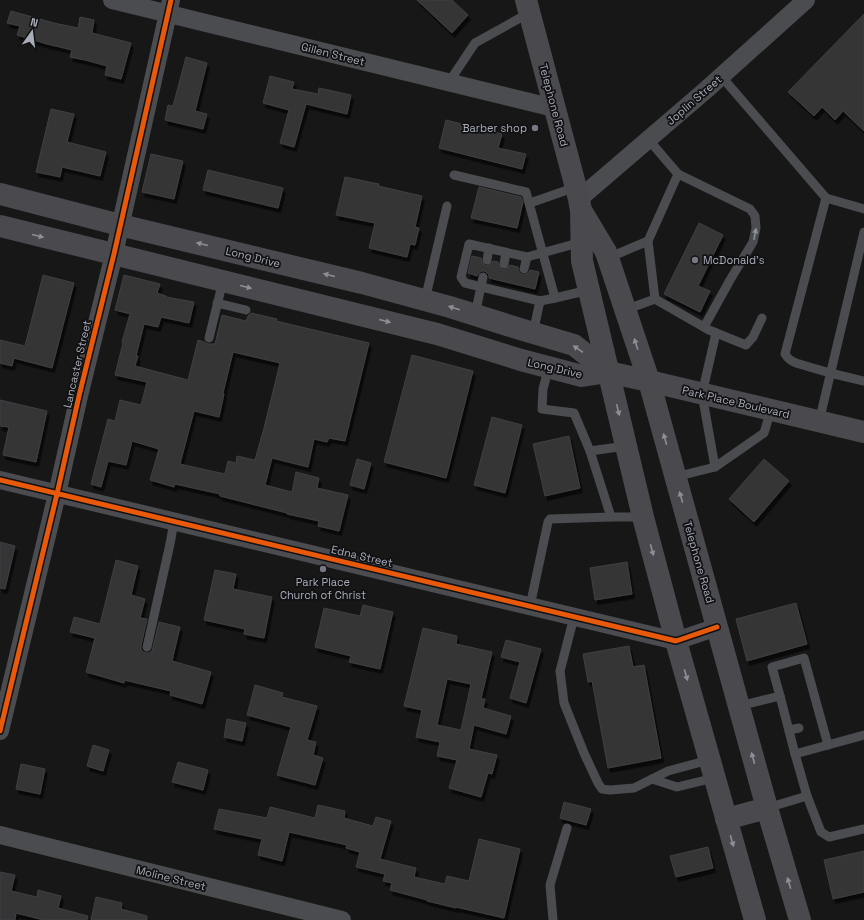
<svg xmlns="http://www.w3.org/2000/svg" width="864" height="920" font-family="'Space Grotesk',sans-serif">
<defs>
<filter id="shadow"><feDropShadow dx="2.5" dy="4.5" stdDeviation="0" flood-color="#0009"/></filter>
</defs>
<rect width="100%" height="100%" fill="#171717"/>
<!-- building -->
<g fill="#353536" stroke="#3f4043" fill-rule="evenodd" filter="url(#shadow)">
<path d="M417,0H452L468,15L452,33Z"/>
<path d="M11,11L54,23L78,28L80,17L94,20L92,33L131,43L121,79L105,75L107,66L85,60L70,57L72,50L47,44L17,35L20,26L7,23Z"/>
<path d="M864,14V131L843,111L835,120L822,107L814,116L788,92Z"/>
<path d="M186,57L207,63L195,111L207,114L203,129L165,120L168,105L173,106Z"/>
<path d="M270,76L294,82L292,89L318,94L319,88L351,95L347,114L306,104L294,147L280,143L289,110L263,103Z"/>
<path d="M51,109L74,114L67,142L106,152L100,176L62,167L60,177L36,172Z"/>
<path d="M446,120L502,134L498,148L526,154L522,169L439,148Z"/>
<path d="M151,154L183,161L174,199L142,192Z"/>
<path d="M208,170L283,188L278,208L203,190Z"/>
<path d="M345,177L379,184L378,186L422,196L415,227L419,228L415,245L410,244L407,257L369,248L375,223L336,215Z"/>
<path d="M479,187L521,197L523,202L517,228L471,218Z"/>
<path d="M699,223L723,235L698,286L710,291L700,312L664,294Z"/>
<path d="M472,256L481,258L482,262L486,266L489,265L493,261L498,262L499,266L503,270L506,269L510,265L518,267V270L520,273L523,275L528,273L530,270L539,272L535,289L489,278V275L485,271H481L477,276L468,273Z"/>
<path d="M43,275L74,283L52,368L14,358L12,366L0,363V340L25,346Z"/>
<path d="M124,275L160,284L157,293L166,296V297L194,302L189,323L161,317L158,327L144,324L136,356H138L135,366L188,380L198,340L204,342L208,344H215L222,315L246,321L248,316L251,313L277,319L276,321L369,343L345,441L329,438L327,442L314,439L308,467L272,458L265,485L292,492L296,472L319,478L317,488L348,495L339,531L318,526L319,521L287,514V513L220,496V494L175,484L174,487L150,480L159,449L132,441L126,465L108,461L101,487L91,484L108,419L115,421L120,400L141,405L147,382L115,375L123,343L122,342L130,314L115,310ZM233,352L280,363L264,428L255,460L237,456L236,463L228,461L225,474L180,464L194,411L219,417L224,394L223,393Z"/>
<path d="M412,355L473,371L446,478L384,462Z"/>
<path d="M0,400L47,411L36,462L3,455L9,427L0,426Z"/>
<path d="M492,417L522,425L505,493L474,485Z"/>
<path d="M569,436L580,488L545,496L533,444Z"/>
<path d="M357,459L371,463L364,489L350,485Z"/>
<path d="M764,459L789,481L754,522L729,499Z"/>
<path d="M0,542L15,546L5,589L0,588Z"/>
<path d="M116,560L138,566L131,595L145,599L140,618L147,619L141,646V649L143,652L146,653H149L152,651L159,622L180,627L172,661L211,672L202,704L170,695L171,691L124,680V683L86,672L95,638L70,632L74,617L100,624Z"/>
<path d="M627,562L632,594L595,600L590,568Z"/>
<path d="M215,570L236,574L233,589L272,597L264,638L244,634L245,629L204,620Z"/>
<path d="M796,603L807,644L747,661L736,619Z"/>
<path d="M363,605L393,612L380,669L349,662L351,656L315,647L324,608L360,616Z"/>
<path d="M423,628L457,636L456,644L492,652L481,699H485L483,708L511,716L506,734L474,725L469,749L497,755L492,774L488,773L481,797L449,788L457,760L437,756L440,742L416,737L422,710L404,706ZM447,679L471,684L461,730L437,725Z"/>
<path d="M506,640L541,649L526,703L510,698L520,662L501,657Z"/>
<path d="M629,646L633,667L644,665L661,758L608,768L592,681L588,682L583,654Z"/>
<path d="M255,685L283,693L282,697L317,706L307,740L316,742L313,755L323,758L315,785L277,775L291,727L247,715Z"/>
<path d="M227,719L246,723L242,741L224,737Z"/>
<path d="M93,745L109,750L103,771L87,766Z"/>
<path d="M178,762L208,770L203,790L172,782Z"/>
<path d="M21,764L45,769L40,794L16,789Z"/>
<path d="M564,802L591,809L586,825L560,818Z"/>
<path d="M318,805L345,811L344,818L373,826L376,817L391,821L380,859L416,868L414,877L445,884L447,876L469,881L479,839L520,849L504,918L456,907V908L427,901V900L390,890L392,883L383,881L385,874L356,867L360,852L346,848L347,845L289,832L282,861L258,855L262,839L214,829L219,809L267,818L270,807L315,818Z"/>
<path d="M708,847L713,868L676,877L670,856Z"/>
<path d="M864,851V892L833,899L824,860Z"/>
<path d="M0,872L15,875L11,891L37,897L38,890L61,896L58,908L88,916L87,920H44L16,913L15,920H0Z"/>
<path d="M96,897L122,903L121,909L147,916V920H91Z"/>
</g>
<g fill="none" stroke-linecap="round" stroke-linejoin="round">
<!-- lane -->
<g stroke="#4b4c50" stroke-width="9">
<path d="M721,76L826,198L864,209"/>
<path d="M449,82L475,43L529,13"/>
<path d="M678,174L750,209L755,216L756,228L753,242L730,280L704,327"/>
<path d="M454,175L526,192L555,298L589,290"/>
<path d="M826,198L785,354C788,359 791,361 796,363L830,373L864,381"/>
<path d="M530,203L576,187"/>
<path d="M608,258L648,241L678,174L648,139"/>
<path d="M487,260L489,248"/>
<path d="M504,264L506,253"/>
<path d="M524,269L527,257"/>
<path d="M555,298L540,301L465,283L461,277L469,244L527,257L582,242"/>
<path d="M655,299L709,330L746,345L753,337L762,318"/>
<path d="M425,300L447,206"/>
<path d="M217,303L246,310"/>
<path d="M625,310L655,299L648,241"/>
<path d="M475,315L483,277"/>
<path d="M533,333L540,301"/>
<path d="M209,338L223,281"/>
<path d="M819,422L864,232"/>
<path d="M590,451L626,446"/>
<path d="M715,467L702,394L716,333"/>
<path d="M675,477L715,467L764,433L771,410"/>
<path d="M611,517H643"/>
<path d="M530,606L548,522L550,519L611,517L590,451L574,413L542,409L543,389L549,367"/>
<path d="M574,617L560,671L564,703L584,753L598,783L602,789L610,790L634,788L668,771L709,760"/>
<path d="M147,647L170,544L174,522"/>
<path d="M780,696L795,754L864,735"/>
<path d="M739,706L780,696L772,667L804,658L828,745"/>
<path d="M789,730L799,728"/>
<path d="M795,754L807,796L821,832L829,837L864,829"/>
<path d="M652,779L677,787L714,778"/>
<path d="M767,808L807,796"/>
<path d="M553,920L550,885L567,828"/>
</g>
<!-- street -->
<g stroke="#4b4c50" stroke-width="18">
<path d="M112,0L554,108"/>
<path d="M579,199L707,89L806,0"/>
<path d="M0,480L676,641L717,627"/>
<path d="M0,731L57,494L79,396L114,254L171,0"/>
<path d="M0,835L342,920"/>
</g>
<!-- secondary -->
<g stroke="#4a4a4e" stroke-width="22">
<path d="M526,0L579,199L581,211L582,261L643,517L676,641L755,920"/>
<path d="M0,194L120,225L362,283L450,307L520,329L574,345L608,372"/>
<path d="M582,212L606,252L649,381L717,627L767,808L800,920"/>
<path d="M0,226L437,334L521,360L582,376L608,372L649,381L864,432"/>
<path d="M726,819L767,808"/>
</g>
<!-- cycleway casing -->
<g stroke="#111113" stroke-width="8">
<g id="cycleway">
<path d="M0,480L676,641L717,627"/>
<path d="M0,731L57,494L79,396L114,254L171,0"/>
</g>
</g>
<!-- cycleway -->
<use href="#cycleway" stroke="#e8590c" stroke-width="5"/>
</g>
<!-- one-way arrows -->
<defs><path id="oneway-solid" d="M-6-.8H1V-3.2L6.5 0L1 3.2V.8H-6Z"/></defs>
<use fill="#8c9099" href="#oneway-solid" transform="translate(755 234) rotate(-79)"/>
<g fill="#8c8f98">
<use href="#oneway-solid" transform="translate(38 236) rotate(14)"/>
<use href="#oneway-solid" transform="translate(202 244) rotate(-166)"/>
<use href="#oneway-solid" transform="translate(329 275) rotate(-166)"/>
<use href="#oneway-solid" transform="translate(246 287) rotate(14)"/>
<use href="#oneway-solid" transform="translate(454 308) rotate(-163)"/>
<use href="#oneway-solid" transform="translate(385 321) rotate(14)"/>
<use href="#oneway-solid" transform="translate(636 344) rotate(-108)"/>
<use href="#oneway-solid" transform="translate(578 349) rotate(-146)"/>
<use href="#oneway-solid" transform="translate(618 410) rotate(76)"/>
<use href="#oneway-solid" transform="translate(665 439) rotate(-106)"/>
<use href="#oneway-solid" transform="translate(681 497) rotate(-106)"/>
<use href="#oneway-solid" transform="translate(652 550) rotate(75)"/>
<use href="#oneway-solid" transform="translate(686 675) rotate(74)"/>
<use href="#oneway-solid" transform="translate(753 758) rotate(-105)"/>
<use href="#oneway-solid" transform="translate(732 841) rotate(74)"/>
<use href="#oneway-solid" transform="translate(789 883) rotate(-106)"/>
</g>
<!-- markers -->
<g fill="#757880" stroke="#111113" stroke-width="1.5">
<circle cx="535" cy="128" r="4"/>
<circle cx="695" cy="260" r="4"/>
<circle cx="323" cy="569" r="4"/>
</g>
<g text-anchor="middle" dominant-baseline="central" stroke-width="3.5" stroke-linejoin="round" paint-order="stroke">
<!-- street labels -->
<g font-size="11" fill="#a8adb8" stroke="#111113">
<text transform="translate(333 54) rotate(14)">Gillen Street</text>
<text transform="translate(694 100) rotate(-41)">Joplin Street</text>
<text transform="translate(554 105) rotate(75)">Telephone Road</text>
<text transform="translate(253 257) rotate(14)">Long Drive</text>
<text transform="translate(77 364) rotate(-77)">Lancaster Street</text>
<text transform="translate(555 368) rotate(13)">Long Drive</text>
<text transform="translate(736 402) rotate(13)">Park Place Boulevard</text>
<text transform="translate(362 556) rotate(13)">Edna Street</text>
<text transform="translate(699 562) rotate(74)">Telephone Road</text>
<text transform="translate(171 878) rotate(14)">Moline Street</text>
</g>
<!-- poi labels -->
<g font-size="11" fill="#a8adb8" stroke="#111113" text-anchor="end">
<text x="527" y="128">Barber shop</text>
<text x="703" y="260" text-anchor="start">McDonald's</text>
<text x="323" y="582" text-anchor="middle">Park Place<tspan x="323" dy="13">Church of Christ</tspan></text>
</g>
</g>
<!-- north arrow -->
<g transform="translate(32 32) rotate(14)" stroke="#111113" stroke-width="3" paint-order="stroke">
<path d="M0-3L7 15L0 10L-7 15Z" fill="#a8adb8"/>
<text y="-6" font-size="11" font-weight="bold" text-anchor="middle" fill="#a8adb8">N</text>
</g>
</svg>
